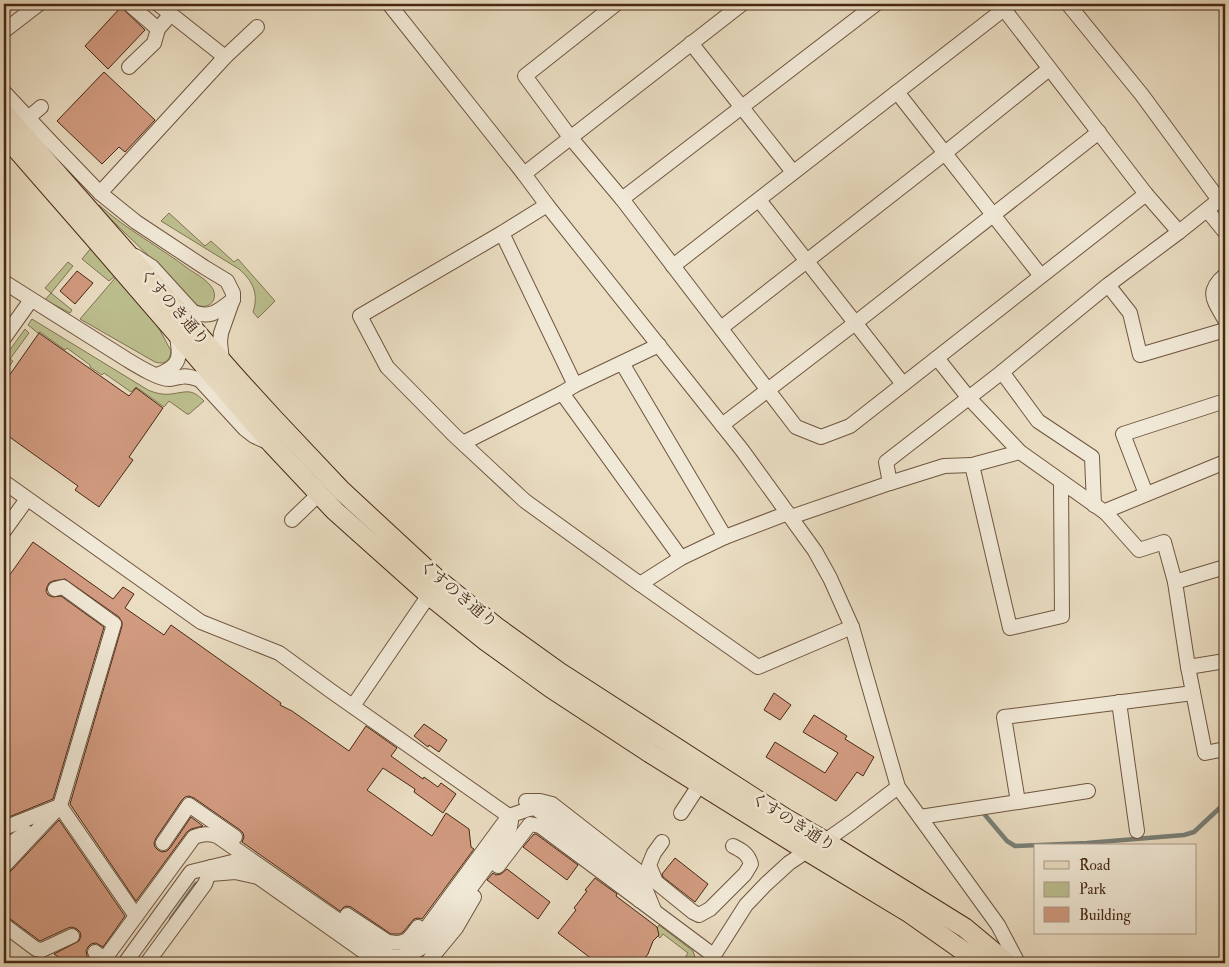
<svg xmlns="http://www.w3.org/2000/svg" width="1229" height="967" font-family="'IM FELL Double Pica','Noto Serif JP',serif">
<rect width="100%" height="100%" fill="#eaddc2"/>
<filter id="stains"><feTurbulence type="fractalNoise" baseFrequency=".004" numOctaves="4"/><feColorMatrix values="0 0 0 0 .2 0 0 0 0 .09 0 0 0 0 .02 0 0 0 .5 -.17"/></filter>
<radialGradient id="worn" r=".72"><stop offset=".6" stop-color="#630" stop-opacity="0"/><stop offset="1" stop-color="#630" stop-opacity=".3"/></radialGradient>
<!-- green -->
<g fill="#bcbf8f" stroke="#827451">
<path d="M99,205C127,230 160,247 190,270C196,274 204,278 209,284C222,296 210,314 193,303L154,261L97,206Z"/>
<path d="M169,213L205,246L211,241L234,262L238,259L275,301L258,318L253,312C259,294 253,281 239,269L161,221Z"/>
<path d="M91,248L115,276L109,281L82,259Z"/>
<path d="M68,262L73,266L51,293L72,310L70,313L45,300L51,293L45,288Z"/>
<path d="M116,277L156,323L171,351C170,361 165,365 155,362L80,319Z"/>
<path d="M32,319L148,390C155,393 163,395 171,394C187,392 191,388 204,401L189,414H187L169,401L164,407L136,387L131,392L104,373L102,375L90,367V365L67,348L65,350L40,332L38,333L28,325Z"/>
<path d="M25,329L29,333L10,359L13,361L4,374V358Z"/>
<path d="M659,925L693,951L697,963H691L687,960L686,956L688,953L663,934L660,938L655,933Z"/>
</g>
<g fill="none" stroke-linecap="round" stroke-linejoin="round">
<!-- stream -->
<g stroke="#798078" stroke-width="4.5">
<path d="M985,815L1007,841L1015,846L1087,843L1184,835L1194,832L1225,803"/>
<path d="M171,919L196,884L201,883"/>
</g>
</g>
<!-- building -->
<g fill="#d29b81" stroke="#472813">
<path d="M121,7L145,30L108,69L85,46Z"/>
<path d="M104,72L155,120L125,152L119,147L102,164L57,121Z"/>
<path d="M77,271L93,283L75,304L60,291Z"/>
<path d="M39,333L129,396L136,388L163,408L129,457L133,460L99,507L75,490L78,486L4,433V383Z"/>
<path d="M33,542L113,599L123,587L134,594L125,608L164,635L171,625L281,703L280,705L292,711L349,751L366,726L397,748L391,756L423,779L424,777L438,787L441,783L456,794L443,813L414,792L415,789L383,768L367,790L432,836L446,813L469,829L471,847L474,849L422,919L418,918L414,919L403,932L400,934H391L351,907L347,906L344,907L340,911L242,842L244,837L243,833L240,830L194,798L189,796L185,797L182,800L156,838L154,843L155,847L158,850L162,852L167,851L170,848L191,817L203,826L191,829L187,832L136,901L70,804L122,626V622L119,617L65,579L53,581L49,583L47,587L46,591L48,595L53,597L61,596L104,627L53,799L4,819V583Z"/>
<path d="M774,693L791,705L780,720L764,710Z"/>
<path d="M814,715L847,736L845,739L874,757L863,776L857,772L836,801L766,757L775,742L825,773L838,753L803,732Z"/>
<path d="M424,724L447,740L439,752L429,745L428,747L414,736Z"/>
<path d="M59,820L125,916L103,947L96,943L91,944L88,947L86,951L87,956L95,963H67L54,954L79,941L81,936L80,932L77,929L72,927L68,928L40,941L9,918L4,916V875L10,872Z"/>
<path d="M534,834H536L578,865L567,880L523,847Z"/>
<path d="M675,858L708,884L695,902L663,877L662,874Z"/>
<path d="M507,869L550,902L538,919L487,880L493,873L496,875L501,874Z"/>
<path d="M595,878L617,894L616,896L657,927L659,935L653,941L648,954L641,963H597L558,933L576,910L574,908L587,891L585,890Z"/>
</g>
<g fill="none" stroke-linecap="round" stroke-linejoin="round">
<!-- minor casing -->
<g stroke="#70553f" stroke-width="16">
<g id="minor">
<path d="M129,4L158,29"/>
<path d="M389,4L524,174L547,205L742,450L815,551L830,578L852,627L898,787L998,925L1018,963"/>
<path d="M616,4L525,76L570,137L622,199L796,427L821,437L850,426L1146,194"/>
<path d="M1000,4L1146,194L1179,232"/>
<path d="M1068,4L1142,95L1219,200"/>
<path d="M4,31L39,4"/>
<path d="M691,43L793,172"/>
<path d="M225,57L257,27"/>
<path d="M129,67L154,43L158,29L171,14"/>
<path d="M4,92L49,140L100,193L136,222L204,267L227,281L233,293V299L221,333L220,342L222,361"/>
<path d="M897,92L1041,276"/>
<path d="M28,118L41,107"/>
<path d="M524,174L742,4"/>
<path d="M100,193L225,57L158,4"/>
<path d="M622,199L876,4"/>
<path d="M759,200L903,384"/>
<path d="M547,205L502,233L575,385"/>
<path d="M1207,210L1225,232"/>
<path d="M502,233L360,316L387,367L454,435L525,501L640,584"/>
<path d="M135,256L152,267L193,312C211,319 218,311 233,300"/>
<path d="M673,266L1004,9"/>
<path d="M1225,275C1205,292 1214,300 1225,320"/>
<path d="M4,282L126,359C136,365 158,379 169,379C173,379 177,377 181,377C187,375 194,378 200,380L245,429L254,436L265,441"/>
<path d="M1108,285L1130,313L1140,355L1225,330"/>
<path d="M721,328L945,153L1049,69"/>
<path d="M4,338L31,300"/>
<path d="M659,345L575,385L562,393L681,558L725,537L788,513"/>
<path d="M937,358L968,397L1020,452L1106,513L1108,510L1225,462"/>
<path d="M622,363L725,537"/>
<path d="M1002,372L1038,421L1092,457L1094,505"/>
<path d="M157,375C182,366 181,356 176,332"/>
<path d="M722,425L854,324L1099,132"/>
<path d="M463,443L562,393"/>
<path d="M972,465L1020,452"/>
<path d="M4,482L201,622L279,653L331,691L509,816L529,809L535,808L631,881L639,900"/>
<path d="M1061,482L1062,616L1010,628L972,465L944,466L890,483L886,462L1002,372L1108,285L1179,232L1219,200L1225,194"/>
<path d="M1146,494L1123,434L1225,401"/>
<path d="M1106,513L1139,550L1164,542L1175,582"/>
<path d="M791,517L890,483"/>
<path d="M292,520L319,494"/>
<path d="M4,531L27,499"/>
<path d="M681,558L640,584L758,667L852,627"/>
<path d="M1225,567L1175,582L1188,667L1205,753L1225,749"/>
<path d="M1188,667L1225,661"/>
<path d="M1119,702L1137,831"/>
<path d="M353,706L429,595"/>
<path d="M1088,791L1018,802L1004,717L1193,693"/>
<path d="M526,801H540L552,804L638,871L654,910"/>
<path d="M60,806L136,916"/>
<path d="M681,813L700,784"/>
<path d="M920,817L1018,802"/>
<path d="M4,828L57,807"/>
<path d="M662,842L654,853L649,865L656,882L693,912L699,915L710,909L745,874L751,864C748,854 743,851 733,846"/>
<path d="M163,843L189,805L235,837"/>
<path d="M4,849L26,832"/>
<path d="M4,866L60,806L114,624L63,587L55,589"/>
<path d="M498,866L530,824L540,826L713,955"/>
<path d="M211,874L235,872L258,877L380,963"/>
<path d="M347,915L388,942C405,945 408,941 418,927"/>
<path d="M4,925L36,949L42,950L72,936"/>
<path d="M95,952L103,958L106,957L194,837C202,834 208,833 217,836L391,957H402L409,952L509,816"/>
<path d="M410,954L430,943L497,852L510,827L511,821"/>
<path d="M125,963L191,872L236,861L256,865"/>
<path d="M147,963L205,884L211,867"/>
<path d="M427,963L456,928L474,897"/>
<path d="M709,963L746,905L766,884L789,863L807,851L825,841L852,822L898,787"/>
</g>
</g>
<!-- major casing -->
<g stroke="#472813" stroke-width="21">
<g id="major">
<path d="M4,113L233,374L274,419L341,490L437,579L495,626L559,672L785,818L825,841L965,928L1007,963"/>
<path d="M4,135L95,239L272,444L335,511L429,595L486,641L551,688L650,753L807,851L908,912L969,955L979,963"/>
</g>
</g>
<!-- minor -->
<use href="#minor" stroke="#f1e9d7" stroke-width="14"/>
<!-- major -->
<use href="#major" stroke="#eaddc2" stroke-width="19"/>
</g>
<g text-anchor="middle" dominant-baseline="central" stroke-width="5" stroke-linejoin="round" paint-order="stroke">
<!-- street labels -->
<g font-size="16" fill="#472813" stroke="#f1e9d7">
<text transform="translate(174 307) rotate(49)">くすのき通り</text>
<text transform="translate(458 594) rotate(40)">くすのき通り</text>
<text transform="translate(793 822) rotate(32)">くすのき通り</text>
</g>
</g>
<!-- margin -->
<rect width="1229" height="967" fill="none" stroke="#eaddc2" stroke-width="20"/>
<rect x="5" y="5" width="1219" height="957" fill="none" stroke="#472813" stroke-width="2.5"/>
<rect x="10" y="10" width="1209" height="947" fill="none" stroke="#472813"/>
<!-- legend -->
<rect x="1034" y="844" width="162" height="90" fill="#f1e9d7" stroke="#ad9c89"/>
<rect x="1044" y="861" width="25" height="8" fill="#eaddc2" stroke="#ad9c89"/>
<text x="1079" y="870" font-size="15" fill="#472813">Road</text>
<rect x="1044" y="882" width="25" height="15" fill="#bcbf8f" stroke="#ad9c89"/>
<text x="1079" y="894" font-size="15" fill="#472813">Park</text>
<rect x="1044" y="907" width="25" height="15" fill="#d29b81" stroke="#ad9c89"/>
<text x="1079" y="920" font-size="15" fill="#472813">Building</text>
<rect width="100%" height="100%" filter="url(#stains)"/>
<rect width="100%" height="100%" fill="url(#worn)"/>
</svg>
